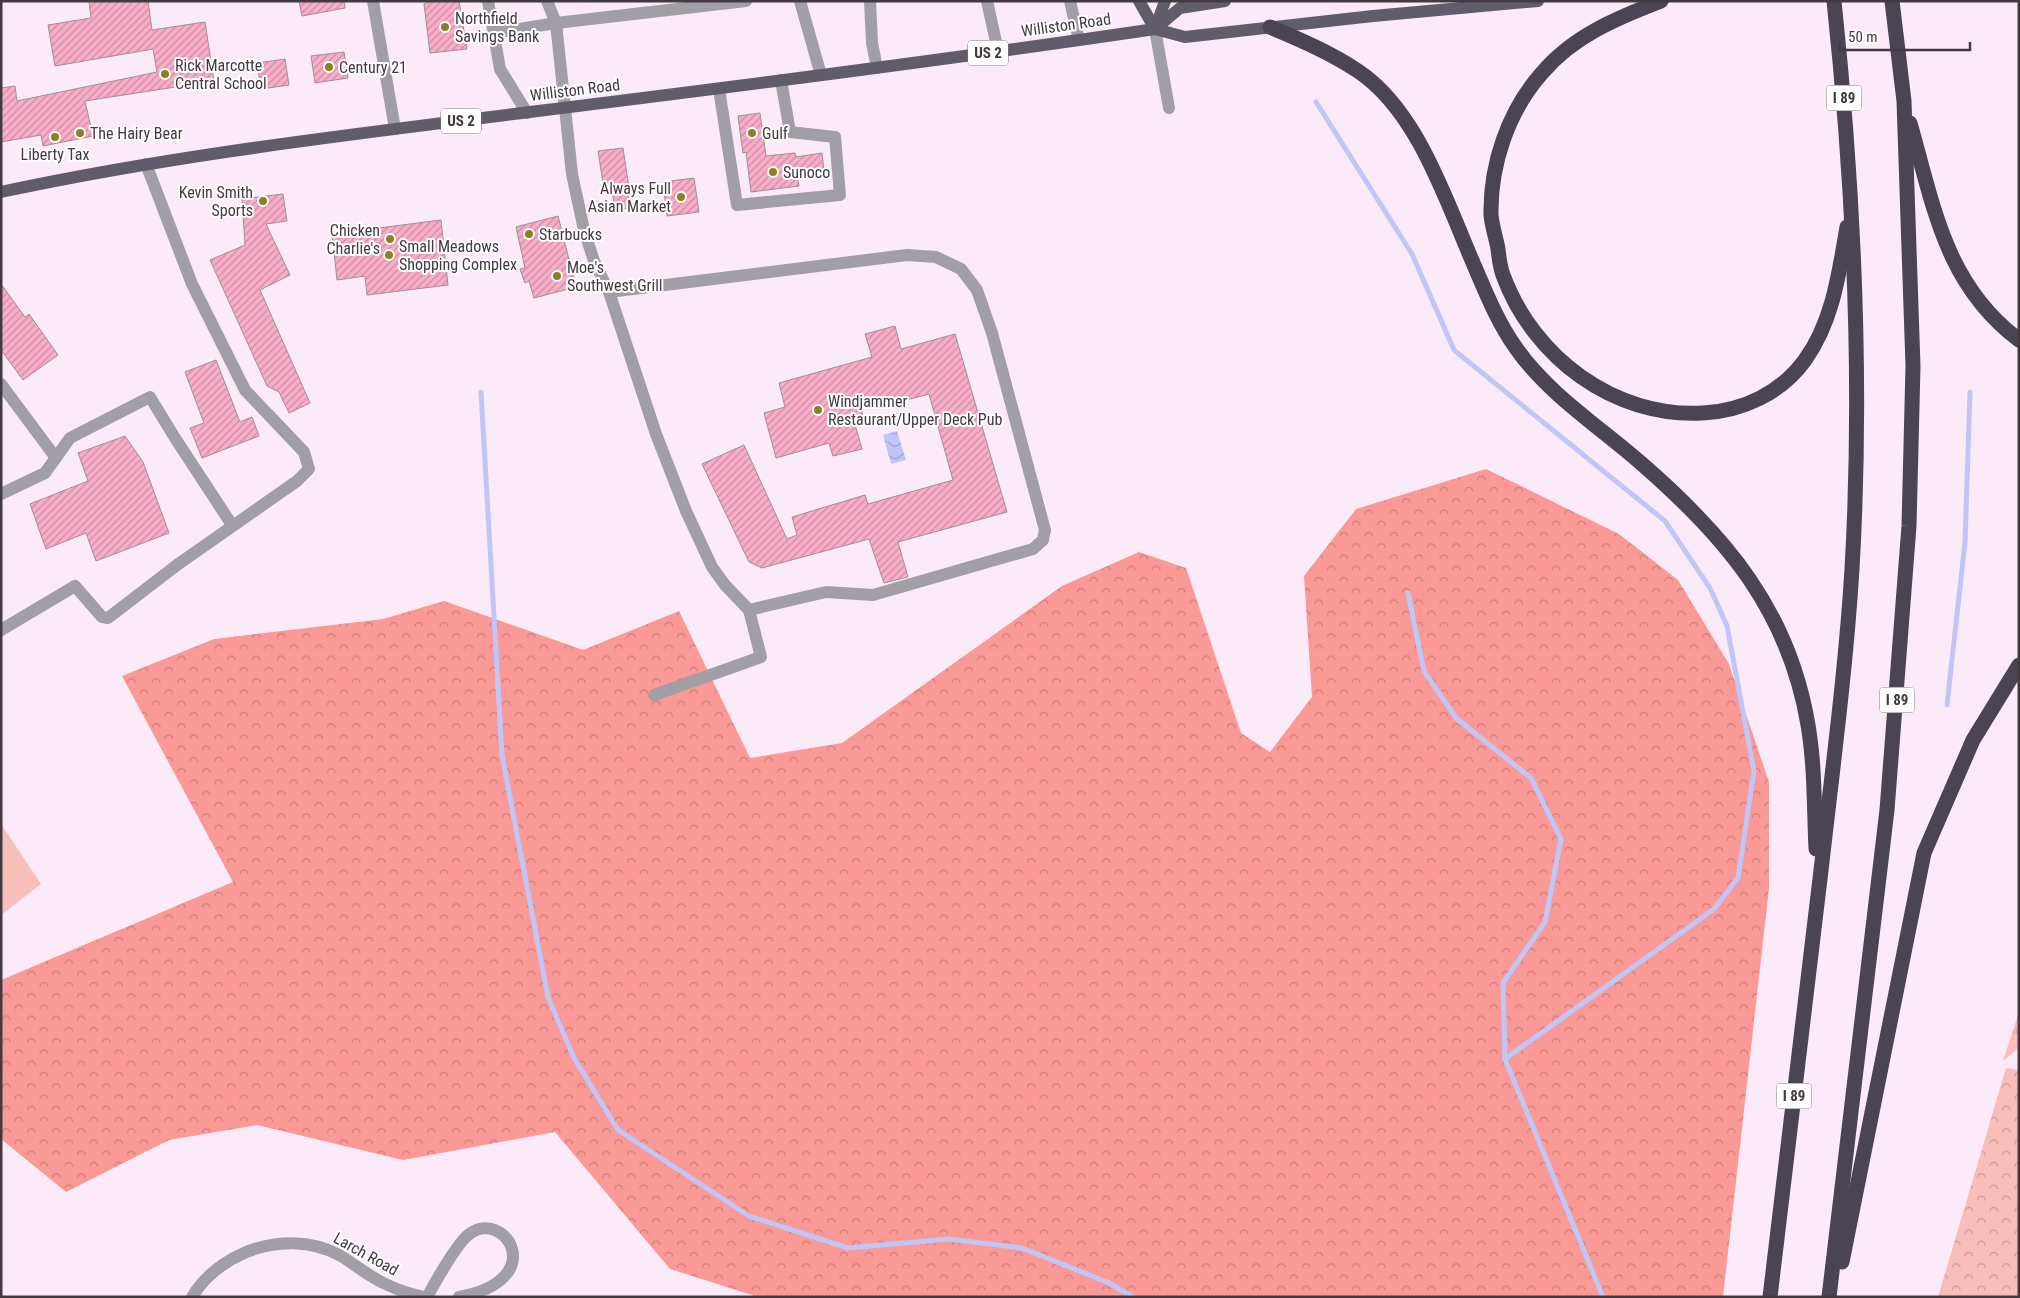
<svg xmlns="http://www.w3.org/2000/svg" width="2020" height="1298" font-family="'Roboto Condensed',sans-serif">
<defs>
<pattern id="grass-tufts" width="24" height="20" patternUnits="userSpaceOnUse" patternTransform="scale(1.25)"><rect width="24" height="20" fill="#f9bdba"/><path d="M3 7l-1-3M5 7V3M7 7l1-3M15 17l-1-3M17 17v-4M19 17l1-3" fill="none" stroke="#cb9b99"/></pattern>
<pattern id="forest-crowns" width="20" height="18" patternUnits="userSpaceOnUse" patternTransform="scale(1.25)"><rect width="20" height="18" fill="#fa9995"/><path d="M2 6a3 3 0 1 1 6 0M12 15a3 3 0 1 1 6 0" fill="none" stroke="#cc7e7b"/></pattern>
<pattern id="park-crowns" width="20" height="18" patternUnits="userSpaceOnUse" patternTransform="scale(1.25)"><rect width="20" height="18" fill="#f9bdba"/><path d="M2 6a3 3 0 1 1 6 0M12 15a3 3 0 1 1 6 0" fill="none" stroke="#cb9b99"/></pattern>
<pattern id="water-waves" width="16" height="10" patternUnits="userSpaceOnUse" patternTransform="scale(1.25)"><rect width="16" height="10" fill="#c1c6f9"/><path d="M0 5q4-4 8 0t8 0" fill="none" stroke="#9ea2cb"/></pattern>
<pattern id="building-hatch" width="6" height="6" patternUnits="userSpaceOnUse" patternTransform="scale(1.25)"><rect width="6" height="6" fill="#f9adc8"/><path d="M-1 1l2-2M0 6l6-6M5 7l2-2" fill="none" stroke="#cb8ea4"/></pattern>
</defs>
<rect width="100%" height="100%" fill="#fbebf8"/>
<!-- grass -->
<path fill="url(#grass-tufts)" d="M2019,1012V1048L2003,1061Z"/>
<!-- forest -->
<path fill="url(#forest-crowns)" d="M1486,469L1619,534L1678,580L1729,664L1769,782V888L1723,1297H758L670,1269L555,1132L403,1160L257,1125L169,1140L66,1192L1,1139V980L233,882L122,676L214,639L383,619L444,601L583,650L679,611L750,758L842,743L1062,586L1139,552L1186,568L1241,733L1270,752L1312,697L1304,576L1356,509Z"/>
<!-- park -->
<path fill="url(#park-crowns)" d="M2006,1068L2019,1070V1297H1938Z"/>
<!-- pitch -->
<path fill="#f9bdba" d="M1,824L41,884L1,915Z"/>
<!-- water -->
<path fill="url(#water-waves)" d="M897,431L906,460L891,464L883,435Z"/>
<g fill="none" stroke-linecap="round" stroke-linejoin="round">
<!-- stream -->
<g stroke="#c1c6f9" stroke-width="5">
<path d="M1316,102L1412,254L1454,350L1665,521L1710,588L1727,626L1754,771L1738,878L1714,909L1505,1059"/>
<path d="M481,392L502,755L548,997L574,1058L618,1130L749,1216L848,1248L949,1239L1022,1248L1107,1282L1133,1297"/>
<path d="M1408,593L1424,671L1456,718L1531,778L1561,839L1545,922L1503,983L1505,1059L1603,1297"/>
<path d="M1947,705L1965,542L1970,392"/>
</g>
</g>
<!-- building -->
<g fill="url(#building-hatch)" stroke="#a18e94">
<path d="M89,1H148L152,30L205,22L214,81L85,101L93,136L43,146L41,135L1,142V88L15,86L17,101L157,72L153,49L55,66L48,25L91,18Z"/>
<path d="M299,1H344L345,8L302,16Z"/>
<path d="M432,1H459L467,49L430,53L424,4Z"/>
<path d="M344,52L348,78L315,83L311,56Z"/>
<path d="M285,59L289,85L261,89L257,63Z"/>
<path d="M760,113L766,156L795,153L796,157L822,153L824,170L797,174L799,186L751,192L746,152L743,153L738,116Z"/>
<path d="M623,148L632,208L615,210L611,182L603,183L598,151Z"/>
<path d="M694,178L699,212L667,216L663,182Z"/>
<path d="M283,194L287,221L266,224L290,275L260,290L310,403L289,413L279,392L267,386L210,260L245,245L242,199Z"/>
<path d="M558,216L576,287L534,298L529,281L525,283L520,269L525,268L516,227Z"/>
<path d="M441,220L448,285L367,295L365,276L337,280L332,234Z"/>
<path d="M1,284L25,317L29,314L58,355L23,380L1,350Z"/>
<path d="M895,326L901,349L955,334L1007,512L898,542L908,577L884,583L869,539L762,568L749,562L702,464L744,445L787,539L797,535L792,517L865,495L868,504L953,480L929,394L895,403L894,399L861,409L865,422L855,425L862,449L833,456L829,443L776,458L764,413L785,407L779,383L872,357L865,334Z"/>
<path d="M216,360L240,422L252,417L259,436L202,458L190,428L204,423L185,372Z"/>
<path d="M125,436L143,462L169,533L96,561L86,533L46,549L30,504L88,481L78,453Z"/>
</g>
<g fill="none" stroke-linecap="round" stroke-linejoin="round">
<!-- minor -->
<g stroke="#a29ea6" stroke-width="12">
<path d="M373,1L395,129"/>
<path d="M488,1L500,69L527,113"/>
<path d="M547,1L556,23L572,174L584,230L594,261L609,292L656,434L686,511L712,567L725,585L749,610L761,657L654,695"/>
<path d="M800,1L821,75"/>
<path d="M870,1L872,43L877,68"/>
<path d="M987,1L998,51"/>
<path d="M1070,1L1079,40"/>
<path d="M1155,29L1169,108"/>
<path d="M494,33L556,23L746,1"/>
<path d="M719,89L737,205L840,195L835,137L790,132L781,80"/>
<path d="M609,292L907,255L936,257L961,269L977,290L992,333L1045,530L1043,540L1033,549L873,595L826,592L749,610"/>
<path d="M1,384L56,458"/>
<path d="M1,494L45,473L70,438L150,397L175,438L232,525"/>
<path d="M1,630L75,586L102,617L108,618L177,565L297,481L309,469L304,452L245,390L192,284L146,164"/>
<path d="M192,1297C204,1277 224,1262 244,1253C275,1240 311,1239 341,1256C357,1266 372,1279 390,1286C400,1291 412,1294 423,1297"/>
<path d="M427,1297C436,1281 455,1246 468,1235C504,1206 552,1280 459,1297"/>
</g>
<!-- major -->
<g stroke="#615c69" stroke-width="12">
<path d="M1139,1L1155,29"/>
<path d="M1155,29L1180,8L1225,1"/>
<path d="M1155,29L1165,1"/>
<path d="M1,192C173,155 348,135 522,113C733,87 945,60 1155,29L1185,37L1373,16L1538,1"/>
</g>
<!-- highway -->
<g stroke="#4b4453" stroke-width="15">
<path d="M1661,1C1617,18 1573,36 1542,73C1508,111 1490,165 1491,215C1492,226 1496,238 1498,249C1499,258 1500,267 1503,275C1533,357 1614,418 1703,413C1743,411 1781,393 1805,360C1833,321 1839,273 1847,227"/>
<path d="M1270,27C1301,40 1331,53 1358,71C1418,111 1446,201 1474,265C1486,293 1498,323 1516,348C1548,394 1600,427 1642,464C1726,537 1789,611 1808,725C1815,766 1814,808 1816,849"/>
<path d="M1910,123C1934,207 1945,284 2019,340"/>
<path d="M1842,1262L1924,853L1973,740L2019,665"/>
<path d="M1770,1297C1788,1152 1805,1007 1822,862C1833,765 1846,667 1852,569C1863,379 1854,190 1834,1"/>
<path d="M1829,1297L1887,810L1909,526L1913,366L1904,101L1892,1"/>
</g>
</g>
<!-- markers -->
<g fill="#8e7e25" stroke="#fefefe" stroke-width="2">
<circle cx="445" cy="27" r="5"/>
<circle cx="329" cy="67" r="5"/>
<circle cx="165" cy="74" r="5"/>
<circle cx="80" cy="133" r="5"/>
<circle cx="752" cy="133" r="5"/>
<circle cx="55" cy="137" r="5"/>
<circle cx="773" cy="172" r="5"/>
<circle cx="681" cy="197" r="5"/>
<circle cx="263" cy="201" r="5"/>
<circle cx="529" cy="234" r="5"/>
<circle cx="390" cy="239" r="5"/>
<circle cx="389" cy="255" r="5"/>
<circle cx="557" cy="276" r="5"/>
<circle cx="818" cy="410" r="5"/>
</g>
<g text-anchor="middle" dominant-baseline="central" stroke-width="4" stroke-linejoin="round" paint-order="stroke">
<!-- shield labels -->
<g fill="#fefefe" stroke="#7a7579" stroke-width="1">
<rect x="968" y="40.5" width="40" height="25" rx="4"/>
<rect x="1826.5" y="85.5" width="35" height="25" rx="4"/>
<rect x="441" y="108.5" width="40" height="25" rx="4"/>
<rect x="1879.5" y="687.5" width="35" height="25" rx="4"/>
<rect x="1776.5" y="1083.5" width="35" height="25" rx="4"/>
</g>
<g font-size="15" font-weight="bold" fill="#413a40">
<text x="988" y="53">US 2</text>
<text x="1844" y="98">I 89</text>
<text x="461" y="121">US 2</text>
<text x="1897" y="700">I 89</text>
<text x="1794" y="1096">I 89</text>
</g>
<!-- poi labels -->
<g font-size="16" fill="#413a40" stroke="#fefefe" text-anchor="start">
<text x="455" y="18">Northfield<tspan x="455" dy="18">Savings Bank</tspan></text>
<text x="175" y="65">Rick Marcotte<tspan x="175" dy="18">Central School</tspan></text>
<text x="339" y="67">Century 21</text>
<text x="90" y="133">The Hairy Bear</text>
<text x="762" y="133">Gulf</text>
<text x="55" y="154" text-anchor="middle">Liberty Tax</text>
<text x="783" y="172">Sunoco</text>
<text x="671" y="188" text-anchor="end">Always Full<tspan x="671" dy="18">Asian Market</tspan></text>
<text x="253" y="192" text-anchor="end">Kevin Smith<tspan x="253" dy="18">Sports</tspan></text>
<text x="380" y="230" text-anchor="end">Chicken<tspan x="380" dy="18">Charlie's</tspan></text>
<text x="539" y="234">Starbucks</text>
<text x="399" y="246">Small Meadows<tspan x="399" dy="18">Shopping Complex</tspan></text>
<text x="567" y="267">Moe's<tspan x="567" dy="18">Southwest Grill</tspan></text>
<text x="828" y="401">Windjammer<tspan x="828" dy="18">Restaurant/Upper Deck Pub</tspan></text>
</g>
<!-- street labels -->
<g font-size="16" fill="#413a40" stroke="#fefefe">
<text transform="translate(1066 25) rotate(-8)">Williston Road</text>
<text transform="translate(575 90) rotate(-7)">Williston Road</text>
<text transform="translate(366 1254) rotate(29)">Larch Road</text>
</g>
</g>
<!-- border -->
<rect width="2020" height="1298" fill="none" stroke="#413a40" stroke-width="5"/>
<!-- scale -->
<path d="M1840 42v8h130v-8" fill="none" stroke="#413a40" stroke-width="2.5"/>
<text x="1848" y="42" font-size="15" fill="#413a40" stroke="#fefefe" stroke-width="4" paint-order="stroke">50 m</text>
</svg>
